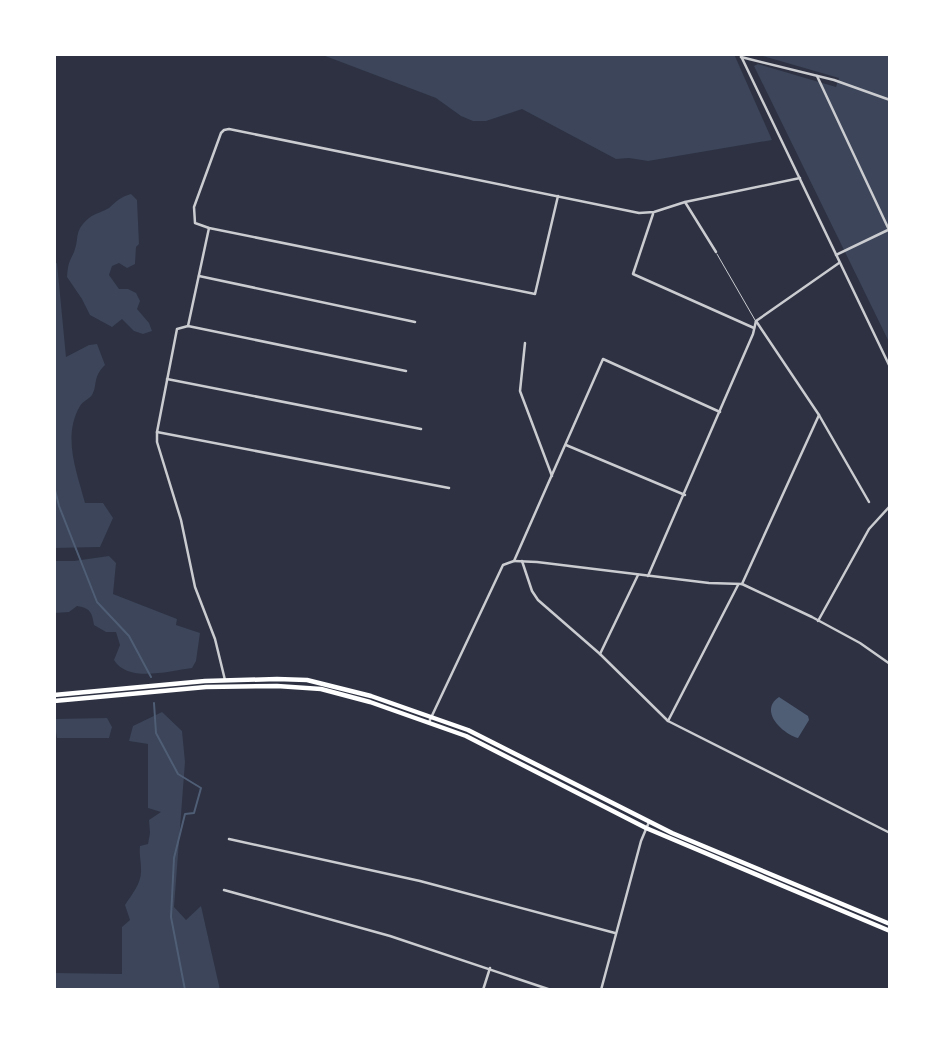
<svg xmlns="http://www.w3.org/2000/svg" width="944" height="1044" font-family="Barlow,sans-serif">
<rect width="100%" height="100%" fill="#2d3142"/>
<!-- green -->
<g fill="#3c4559">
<path d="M320,54H734L772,140L648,161L629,158L616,159L522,109L486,121H473L461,116L436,98Z"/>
<path d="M756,54H890V344L754,66L758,64L836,87L839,78Z"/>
<path d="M131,194L137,200L139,244L136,247L135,264L127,268L119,263L112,266L109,275L119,289H128L136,293L140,301L137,309L149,323L152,331L143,334L134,331L122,319L112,327L90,315L82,299L67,277C68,263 69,263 74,252C80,237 73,232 89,218C95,213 103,212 109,208C117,201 120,197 131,194Z"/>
<path d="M57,263L66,357L89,345L97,344L105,365C92,378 98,385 92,395C89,399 83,401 80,406C62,437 77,472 85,503H103L113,518L100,547L54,548V264Z"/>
<path d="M109,556L116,563L113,594L177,619L176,625L200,633L196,661L192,668C169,671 128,683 114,660L120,645L116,632H106L94,625C92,612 90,608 77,606L69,612L54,613V561H74Z"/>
<path d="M162,712L182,731L185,762L174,907L186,920L201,906L220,990H54V973L122,974V927L130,920L125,905C132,894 142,883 141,869C141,860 139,855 140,846L148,844L150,833L149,820L161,812L148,808V744L129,741L133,726Z"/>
<path d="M107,718L112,727L109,738H57L54,719Z"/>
</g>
<!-- water -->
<path fill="#4f5d75" d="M779,697L808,716L809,720L798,738C783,734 758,711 779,697Z"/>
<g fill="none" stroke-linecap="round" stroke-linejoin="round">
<!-- stream -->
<g stroke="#4f5d75" stroke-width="2">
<path d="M54,486L59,506L97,602L129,636L151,677"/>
<path d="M154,703L156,733L178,774L201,788L194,813L185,814L174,858L171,917L185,990"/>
</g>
<!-- service -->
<path stroke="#caccd0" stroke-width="1" d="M717,254L755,320"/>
<!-- minor -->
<g stroke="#caccd0" stroke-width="2.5">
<path d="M740,54L890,367"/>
<path d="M741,57L834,80L890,100"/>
<path d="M817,76L890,232"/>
<path d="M558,196L535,294L209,228L195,223L194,207L221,133L224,130L229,129L639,213L654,212L685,202L800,178"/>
<path d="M685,202L716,252"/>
<path d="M653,214L633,274L754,328"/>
<path d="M836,255L890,229"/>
<path d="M199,276L415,322"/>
<path d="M756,321L819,415L869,502"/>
<path d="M188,326L209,228"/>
<path d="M525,343L520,391L552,476"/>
<path d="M167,379L421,429"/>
<path d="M157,432L449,488"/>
<path d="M566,445L685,495"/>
<path d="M514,561L537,562L709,583L742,584L812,617L860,643L890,664"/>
<path d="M522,561L532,591L538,600L600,654L668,721L890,833"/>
<path d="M648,576L753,334L756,321L839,263"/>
<path d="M742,584L819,415"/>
<path d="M818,621L869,529L890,506"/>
<path d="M600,654L638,575"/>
<path d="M225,680L215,639L195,587L181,520L157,442V432L177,329L188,326L406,371"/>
<path d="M668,721L738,585"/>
<path d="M429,722L503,565L514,561L603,359L720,412"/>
<path d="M229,839L420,881L615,933"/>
<path d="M224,890L390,936L551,990"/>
<path d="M483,990L490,968"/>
<path d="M601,990L641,841L649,822"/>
</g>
<!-- primary -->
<g stroke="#fff" stroke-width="4.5">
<path d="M54,695L205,681L277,679L307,680L371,696L468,730L672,833L890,924"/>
<path d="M54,701L206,687L277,686L321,689L370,702L466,736L646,828L890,931"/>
</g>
</g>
<!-- border -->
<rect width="944" height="1044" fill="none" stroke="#ffffff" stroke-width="112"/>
</svg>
